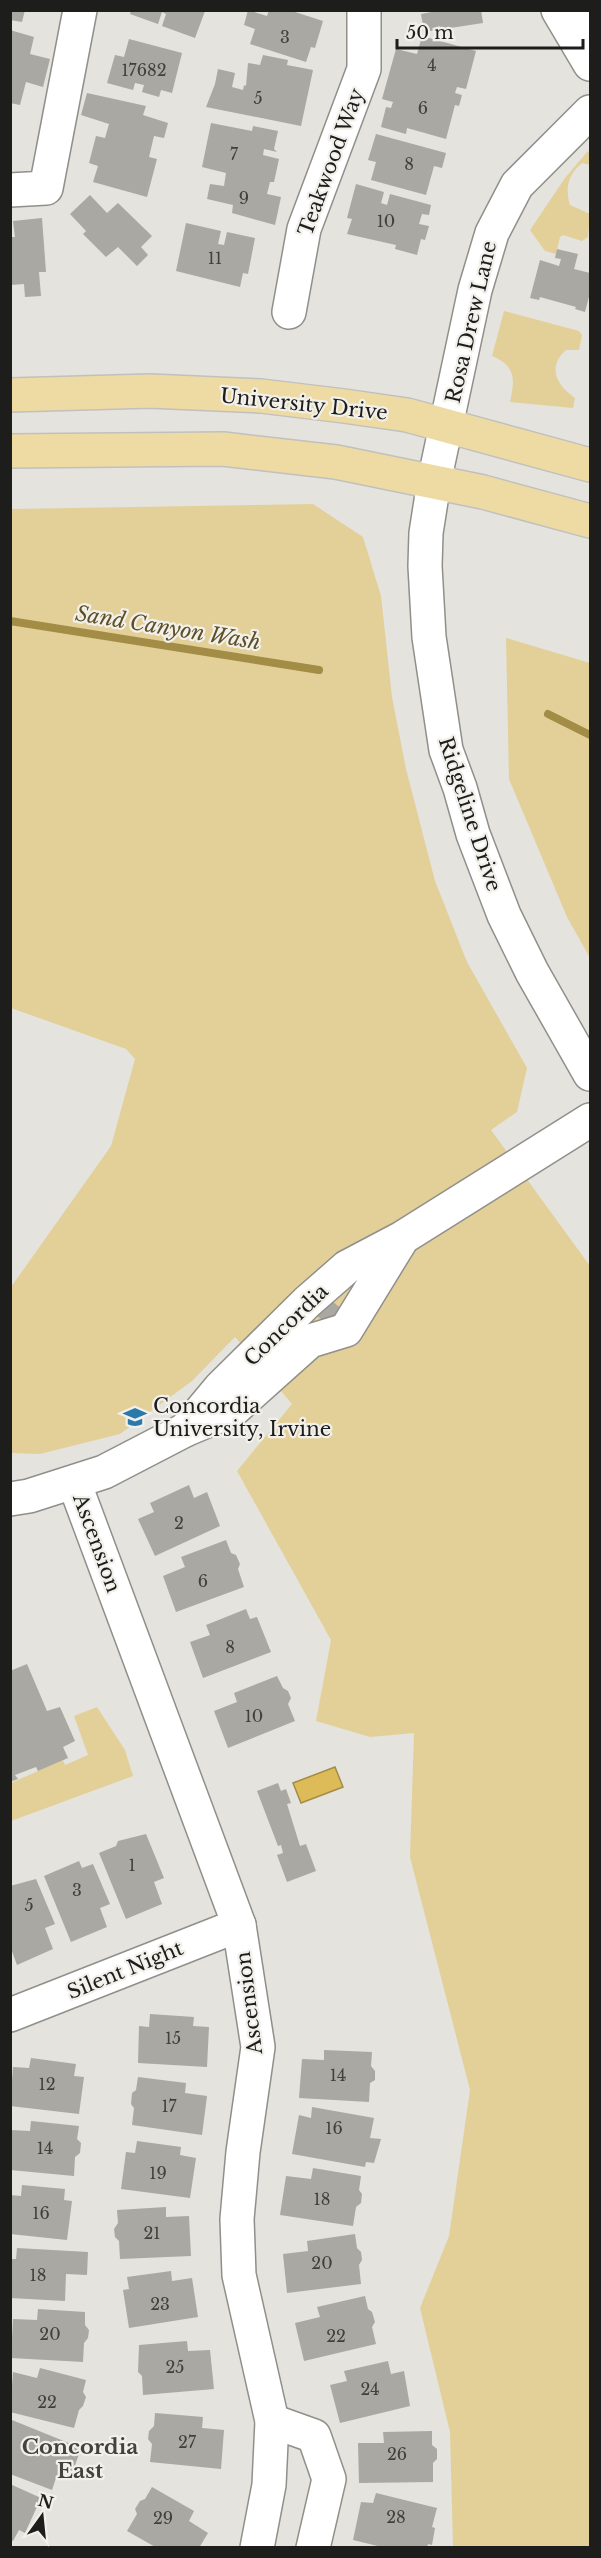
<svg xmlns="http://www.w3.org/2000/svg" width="601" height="2558" font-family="'Libre Baskerville',serif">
<rect width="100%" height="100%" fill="#e4e3de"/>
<!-- green -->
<g fill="#e3d099">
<path d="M588,151L590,154V165L582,163C568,175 565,187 570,205L590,214L588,237L582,241L563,235L560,237L556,254L545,251L530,230L565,178Z"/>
<path d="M504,311L579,331L582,335L579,350H566C547,367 556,385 575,398L573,408L510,402C515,379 516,366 492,356Z"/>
<path d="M313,504L363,537L381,596L392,697L406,769L435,881L467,962L527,1068L517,1112L491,1130L590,1266V2547H453L450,2432L420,2308L449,2236L470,2090L410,1857L414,1733L370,1737L316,1721L331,1640L237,1471L292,1404L235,1337L192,1381L120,1434L40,1454L11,1453V1287L111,1146L135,1059L126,1049L11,1008V509Z"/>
<path d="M506,638L590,663V958L567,917L509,779Z"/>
<path d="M97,1707L125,1750L133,1776L11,1821V1783L63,1760L65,1765L88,1755L74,1716Z"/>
</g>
<!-- water -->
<path fill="#ddbb58" stroke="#a38c46" stroke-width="1.5" d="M335,1767L343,1787L301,1803L293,1783Z"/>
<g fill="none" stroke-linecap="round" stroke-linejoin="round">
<!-- stream -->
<g stroke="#a38c46" stroke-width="8">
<path d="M10,621L319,670"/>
<path d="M548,714L590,735"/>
</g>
</g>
<!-- building -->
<g fill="#a9a8a3">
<path d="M10,10H25L22,22L10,20Z"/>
<path d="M131,10H205V11L195,38L162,26L166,14L162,12L158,24L130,14Z"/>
<path d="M248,10L267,16L269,10H295V12L323,21L315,48L311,47L306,62L250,44L255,29L244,25Z"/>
<path d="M442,10H481L483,23L424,32L421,14Z"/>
<path d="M10,30L34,37L30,54L50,59L43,87L26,82L20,105L10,103Z"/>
<path d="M422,36L476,51L466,89L457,87L455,93L462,95L459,106L455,105L446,139L407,128L406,134L381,127L386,107L391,108L393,102L382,99L396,49L417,54Z"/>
<path d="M129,39L182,53L172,93L161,90L159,97L142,92L144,85L135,83L133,90L107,83L115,55L124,57Z"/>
<path d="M263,55L288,60L287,65L313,70L301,126L206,107L215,84L218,69L235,73L232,87L243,90L244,85L246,86L248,63L260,65Z"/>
<path d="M87,93L146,106L143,115L168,123L164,138L154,136L149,157L157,159L147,197L93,182L98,166L89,163L96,136L105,138L109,124L81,115Z"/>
<path d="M211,123L252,131L253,126L278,131L274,149L277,152L264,149L263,155L279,159L274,182H270L267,194L281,197L275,225L232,213L233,205L207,199L210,184L224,186L226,173L202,167Z"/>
<path d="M376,134L446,153L442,168L434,166L426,195L371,180L376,162L368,160Z"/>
<path d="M356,184L384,192L381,203L387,205L390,194L431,205L429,215L422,214L419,224L429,226L425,240L421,239L417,255L395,249L396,245L347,234L352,219L347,218Z"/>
<path d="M90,195L107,213L118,203L152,236L141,247L148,255L137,266L118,247L106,257L83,234L86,231L70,214Z"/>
<path d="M42,218L46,272H39L41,296L25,297L24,284L10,285V237H15L13,221Z"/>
<path d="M186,223L221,231L218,244L224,245L227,232L255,238L248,274L243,273L240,287L176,271Z"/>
<path d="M557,249L578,254L574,269L590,273V293L585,312L575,309L576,307L540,297L539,300L530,298L540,260L559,266L561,259L555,258Z"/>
<path d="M331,1300L345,1312L331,1327L317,1316Z"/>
<path d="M189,1485L194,1498L207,1492L220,1526L155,1556L138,1519L154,1512L150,1503Z"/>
<path d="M226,1540L231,1553L236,1555L240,1564L238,1569L244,1587L176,1612L163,1576L185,1567L181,1557Z"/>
<path d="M246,1609L250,1619L257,1617L271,1652L203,1678L190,1642L210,1635L206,1625Z"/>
<path d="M27,1664L47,1711L60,1707L75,1741L63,1747L68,1758L38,1771L36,1767L15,1775L18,1779L10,1782V1671Z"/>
<path d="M277,1676L283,1688L288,1691L291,1698L288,1704L295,1721L228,1748L214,1711L237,1702L234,1693Z"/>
<path d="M278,1783L281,1791L286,1789L291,1803L287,1804L300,1846L306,1844L316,1871L287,1882L277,1855L283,1853L281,1845L278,1846L257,1791Z"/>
<path d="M146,1834L164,1878L154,1882L162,1904L126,1919L99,1853L116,1846L118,1841Z"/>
<path d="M79,1861L82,1868L93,1864L110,1904L100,1908L107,1927L71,1942L44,1876Z"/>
<path d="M36,1879L55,1924L45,1928L53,1949L17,1965L10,1946V1886Z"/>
<path d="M150,2014L194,2017L193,2026L209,2027L207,2067L138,2063L139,2026L149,2027Z"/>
<path d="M324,2050L372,2052L371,2066L375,2071V2080L370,2083L369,2102L299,2098L302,2059L324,2060Z"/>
<path d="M31,2058L76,2064L74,2076L84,2077L79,2114L10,2106L13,2067L29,2068Z"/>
<path d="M138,2077L186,2083L185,2093L207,2096L202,2135L132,2125L134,2108L131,2104L132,2093L136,2090Z"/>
<path d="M312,2107L374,2118L370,2138L381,2139L374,2163L366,2162L365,2167L292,2154L299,2115L311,2118Z"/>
<path d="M31,2121L79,2126L77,2139L81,2143L80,2153L75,2157L74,2176L10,2170V2130L30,2131Z"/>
<path d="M137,2141L181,2147L180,2155L196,2158L190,2198L121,2189L126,2152L135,2153Z"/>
<path d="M313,2168L361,2176L359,2190L362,2194L361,2203L356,2207L353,2226L280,2215L286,2176L311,2179Z"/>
<path d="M22,2185L65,2189L64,2200L72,2201L67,2240L10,2234V2195L21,2196Z"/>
<path d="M166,2207V2217L189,2216L191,2256L120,2259L119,2241L115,2237L114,2229L118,2223L117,2210Z"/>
<path d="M355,2234L357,2248L361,2252L362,2260L359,2265L361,2284L287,2293L283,2254L308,2251L307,2241Z"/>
<path d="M17,2248L88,2252L87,2275L66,2274L65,2301L10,2298V2259H16Z"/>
<path d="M171,2271L172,2281L192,2278L198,2317L129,2328L123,2290L129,2289L127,2277Z"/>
<path d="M365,2296L368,2309L372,2312L375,2322L372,2327L376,2344L304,2361L295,2323L320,2317L317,2307Z"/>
<path d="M38,2309L85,2312V2325L89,2330L88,2338L84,2343L83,2362L11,2358L13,2319L37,2320Z"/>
<path d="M187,2341L188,2351L210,2350L214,2389L143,2395L142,2376L138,2372L139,2345Z"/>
<path d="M388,2361L391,2374L404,2371L410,2406L340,2423L330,2385L347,2381L344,2371Z"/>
<path d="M40,2368L86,2380L83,2392L86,2397L83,2406L79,2410L74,2428L10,2412L13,2372L37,2378Z"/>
<path d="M155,2413L203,2417L202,2428L224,2430L221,2469L150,2462L152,2444L148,2439L149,2431L154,2426Z"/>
<path d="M12,2420L81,2448L73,2471L65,2468L60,2479L56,2478L52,2490L10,2474Z"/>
<path d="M432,2431V2445L437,2449V2459L433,2463V2482L359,2483L358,2443H384L383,2432Z"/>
<path d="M10,2484L41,2498L25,2533L19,2530L13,2541L10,2540Z"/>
<path d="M152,2487L194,2511L189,2521L208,2533L199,2548H157L127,2531L137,2514L135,2509L140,2501L145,2499Z"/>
<path d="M376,2493L437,2508L432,2527L435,2528L432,2545L428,2544L427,2548H386L353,2540L361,2502L373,2503Z"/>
</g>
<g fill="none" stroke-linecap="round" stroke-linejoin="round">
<!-- minor casing -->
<g stroke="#908f8a" stroke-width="36">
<g id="minor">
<path d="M558,10L590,64"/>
<path d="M585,10L590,18"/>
<path d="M590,112L517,185L492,233L475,290L434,482L426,533L425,566L429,637L446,750L460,788L473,834L504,915L532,972L590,1074"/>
<path d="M10,190L46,188L80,10"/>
<path d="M289,312L304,229L364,69V10"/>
<path d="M185,1430L220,1388L307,1302L347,1267L402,1238L590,1120"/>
<path d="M74,1482L239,1925L258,2047L243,2152L237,2219L239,2275L272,2421L269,2485L257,2548"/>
<path d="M10,1499L29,1496L104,1472L185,1430L233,1410L310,1341L346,1330L400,1242"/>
<path d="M10,2015L239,1925"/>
<path d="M272,2421L314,2436L329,2479L313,2548"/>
</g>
</g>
<!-- major casing -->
<g stroke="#c0c0bf" stroke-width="36">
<g id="major">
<path d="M10,395L150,391L261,396L344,406L407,415L590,465"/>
<path d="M10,451L223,449L336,462L483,492L590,521"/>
</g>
</g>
<!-- minor -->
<use href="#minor" stroke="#fff" stroke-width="33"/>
<!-- major -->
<use href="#major" stroke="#eedaa3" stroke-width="33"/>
</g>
<!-- icons -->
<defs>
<g id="university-bare" transform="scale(1.8)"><path d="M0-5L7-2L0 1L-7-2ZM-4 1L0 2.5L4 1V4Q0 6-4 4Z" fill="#2a79ab" stroke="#f2f0eb" stroke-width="2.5" paint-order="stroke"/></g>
</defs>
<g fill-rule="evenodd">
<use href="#university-bare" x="135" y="1417"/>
</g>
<g text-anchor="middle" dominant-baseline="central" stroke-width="4.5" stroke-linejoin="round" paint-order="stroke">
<!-- number labels -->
<g font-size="16" fill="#40403d">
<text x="285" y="37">3</text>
<text x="432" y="65">4</text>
<text x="144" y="70">17682</text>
<text x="258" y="98">5</text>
<text x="423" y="108">6</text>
<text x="234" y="154">7</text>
<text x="409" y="164">8</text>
<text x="244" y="198">9</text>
<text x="386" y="221">10</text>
<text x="215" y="258">11</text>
<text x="179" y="1523">2</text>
<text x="203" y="1581">6</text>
<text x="230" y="1647">8</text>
<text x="254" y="1716">10</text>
<text x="132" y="1865">1</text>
<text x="77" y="1890">3</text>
<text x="29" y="1905">5</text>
<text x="173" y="2038">15</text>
<text x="338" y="2075">14</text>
<text x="47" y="2084">12</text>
<text x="169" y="2106">17</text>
<text x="334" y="2128">16</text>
<text x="45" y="2148">14</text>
<text x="158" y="2173">19</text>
<text x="322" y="2199">18</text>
<text x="41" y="2213">16</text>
<text x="152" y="2233">21</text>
<text x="322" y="2263">20</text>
<text x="38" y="2275">18</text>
<text x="160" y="2304">23</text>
<text x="50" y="2334">20</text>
<text x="336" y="2336">22</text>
<text x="175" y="2367">25</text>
<text x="370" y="2389">24</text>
<text x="47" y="2402">22</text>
<text x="187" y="2442">27</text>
<text x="397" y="2454">26</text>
<text x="396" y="2517">28</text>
<text x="163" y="2518">29</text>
</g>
<!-- street labels -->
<g font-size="20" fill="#1d1d1b" stroke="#f2f0eb">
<text transform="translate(331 162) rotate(-70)">Teakwood Way</text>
<text transform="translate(471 322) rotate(-77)">Rosa Drew Lane</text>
<text transform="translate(304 404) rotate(6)">University Drive</text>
<text transform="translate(470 814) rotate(72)">Ridgeline Drive</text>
<text transform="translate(286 1325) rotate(-44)">Concordia</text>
<text transform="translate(97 1543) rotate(70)">Ascension</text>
<text transform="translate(125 1970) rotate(-22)">Silent Night</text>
<text transform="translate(249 2003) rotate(-97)">Ascension</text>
</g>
<!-- poi labels -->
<g font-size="20" fill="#1d1d1b" stroke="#f2f0eb" text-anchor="start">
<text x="153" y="1406">Concordia<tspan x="153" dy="23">University, Irvine</tspan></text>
</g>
<!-- water labels -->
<g font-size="21" font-style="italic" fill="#5d4f26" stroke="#f2f0eb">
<text transform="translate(168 628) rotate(9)">Sand Canyon Wash</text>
</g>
<!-- neighbourhood labels -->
<g font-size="21" font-weight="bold" fill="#44423e" stroke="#f2f0eb">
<text x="80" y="2447">Concordia<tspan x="80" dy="24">East</tspan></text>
</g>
</g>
<!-- border -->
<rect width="601" height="2558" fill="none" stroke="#1d1d1b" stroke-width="24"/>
<!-- north arrow -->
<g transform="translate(42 2516) rotate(15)" stroke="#f2f0eb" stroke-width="4.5" paint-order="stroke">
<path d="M0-4.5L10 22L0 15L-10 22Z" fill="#1d1d1b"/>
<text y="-9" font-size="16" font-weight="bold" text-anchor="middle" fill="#1d1d1b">N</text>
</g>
<!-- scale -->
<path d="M397 39v9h186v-9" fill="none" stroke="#1d1d1b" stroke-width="3"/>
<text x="406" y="39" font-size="18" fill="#1d1d1b" stroke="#f2f0eb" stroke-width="4.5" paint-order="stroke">50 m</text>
</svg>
